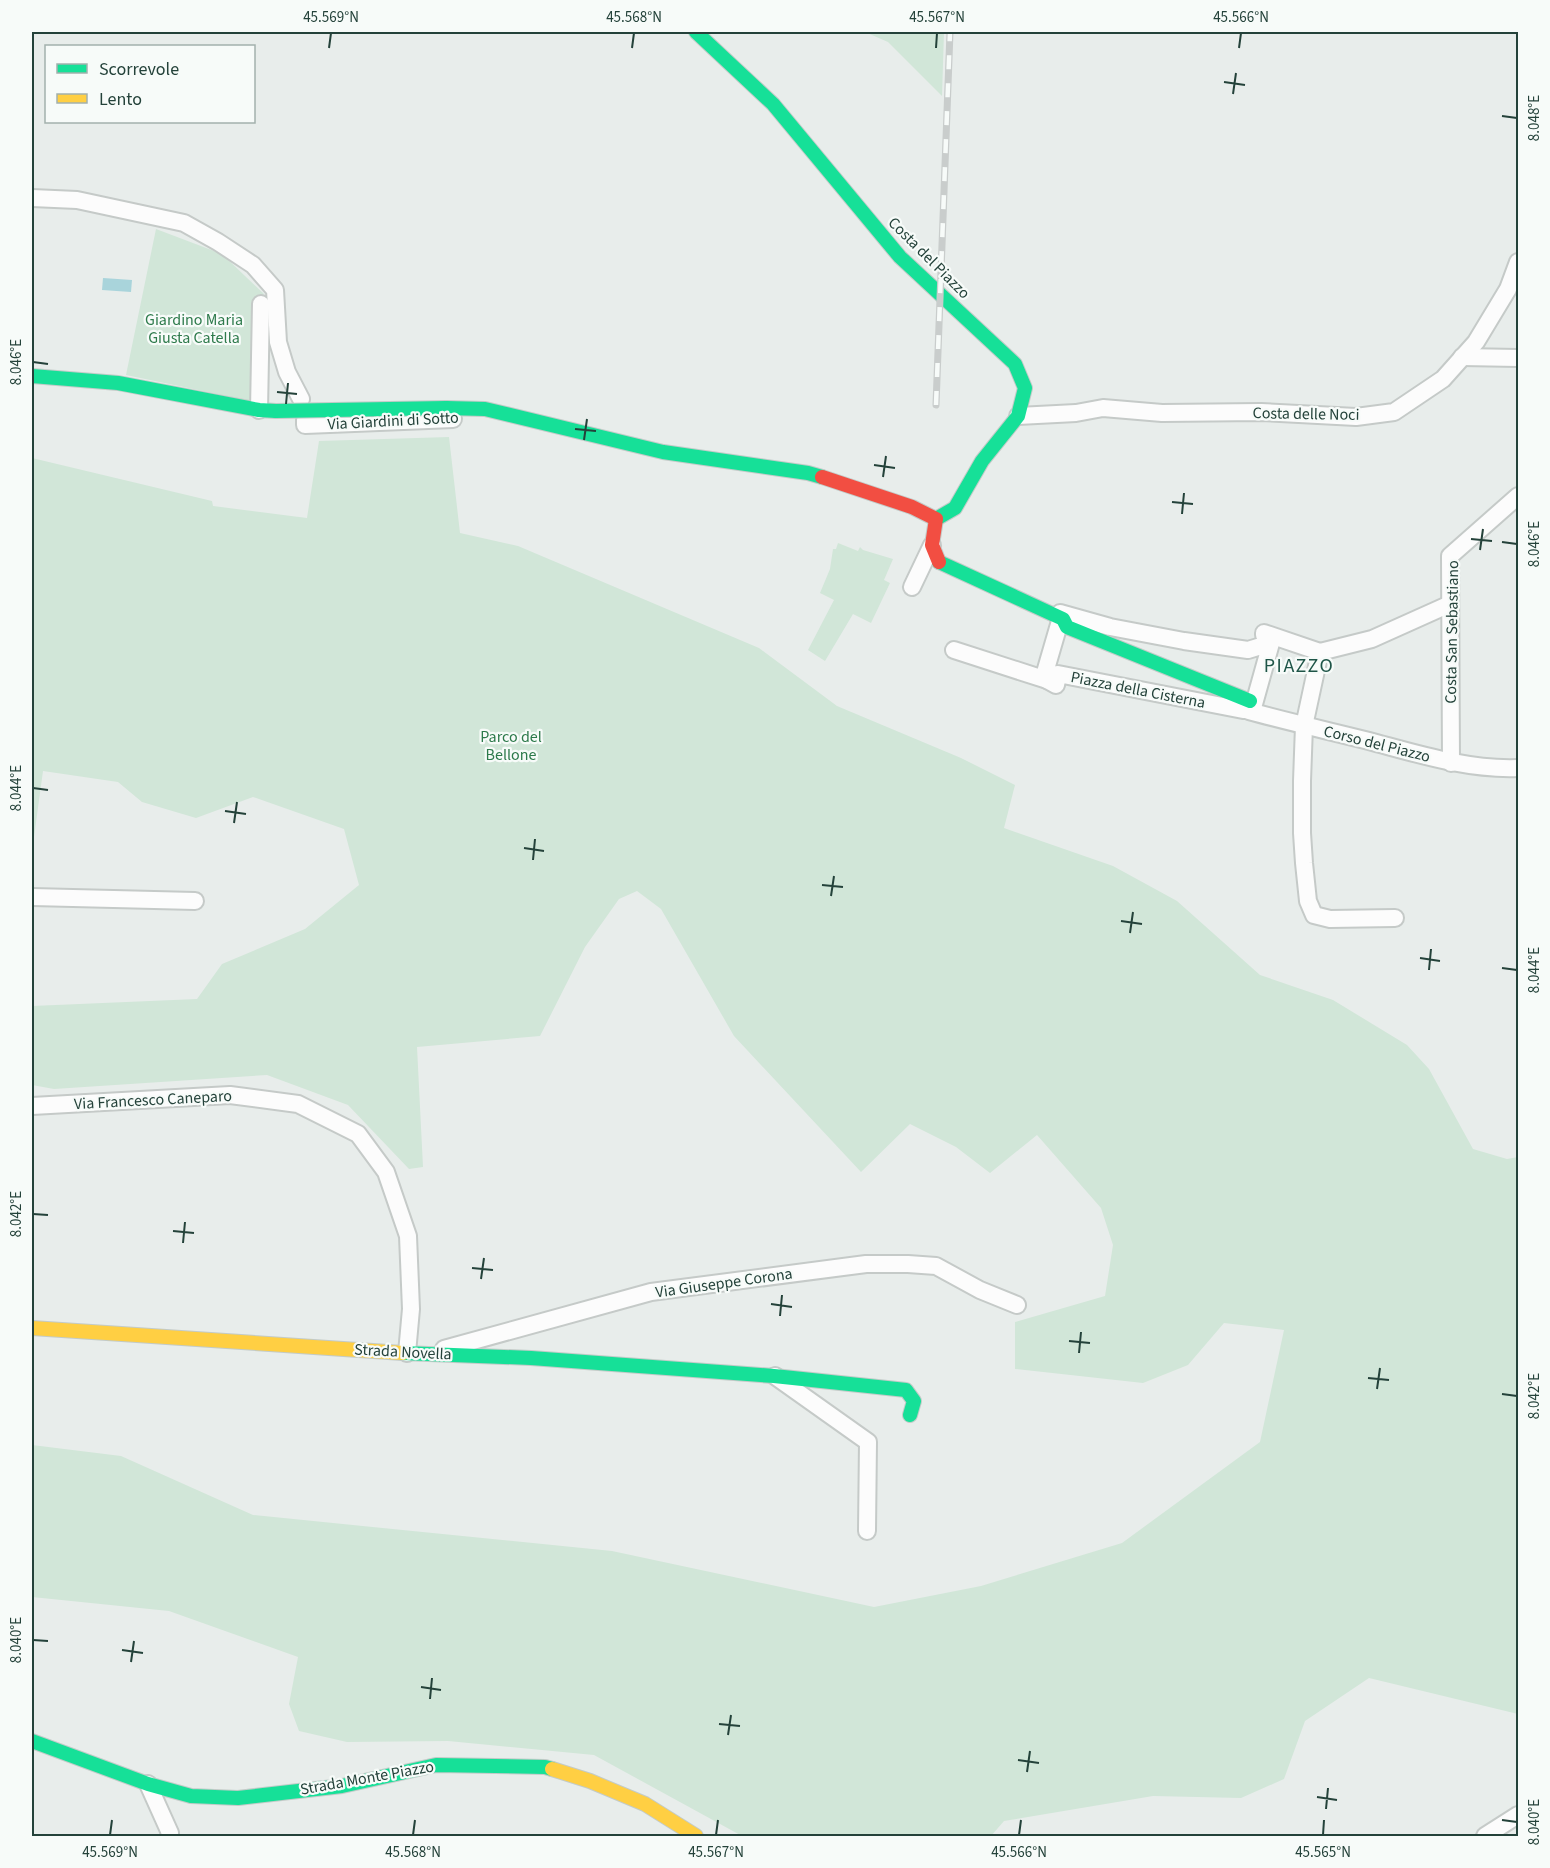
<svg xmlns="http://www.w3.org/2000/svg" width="1550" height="1868" font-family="'Source Sans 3',sans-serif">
<rect width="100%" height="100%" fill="#e8edeb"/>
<!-- green -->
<g fill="#d1e6d8">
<path d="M865,32H944L942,96L888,42Z"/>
<path d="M156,229L222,254L264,294L254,307L251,401L126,375Z"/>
<path d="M449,437L460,533L518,546L759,648L837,706L961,758L1015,785L1004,828L1113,866L1177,901L1260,975L1333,1000L1407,1045L1429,1069L1473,1149L1507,1159L1518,1157V1714L1369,1678L1305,1721L1284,1779L1241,1798L1153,1796L1004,1821L991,1836H742L594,1755L448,1741L347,1742L299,1731L289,1704L298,1657L169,1611L32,1597V1445L121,1456L253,1515L612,1551L874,1607L981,1586L1122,1543L1260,1442L1284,1330L1224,1323L1188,1365L1143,1383L1015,1369V1322L1105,1296L1113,1245L1101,1208L1037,1135L990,1173L956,1147L910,1124L861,1172L734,1036L661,909L637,891L619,899L585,947L540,1036L417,1047L423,1167L409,1169L348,1105L267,1075L54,1089L32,1085V1006L197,999L222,964L305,929L359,885L344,829L253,797L196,818L142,802L118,782L43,771L34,837H32V458L212,501L213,506L307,518L319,441Z"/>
<path d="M838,543L858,551L860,547L863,550L893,559L884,580L890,583L871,623L853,614L825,661L808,650L834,600L820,593L830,569L833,549H836Z"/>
</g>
<!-- water -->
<path fill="#a9d4db" d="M103,278L132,280L131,292L102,290Z"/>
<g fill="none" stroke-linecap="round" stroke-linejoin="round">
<!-- street casing -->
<g stroke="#c5cac8" stroke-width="20">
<g id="street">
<path d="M32,198L77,200L184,223L218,242L253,265L275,290L278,342L287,372L301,399"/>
<path d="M1462,357L1518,358"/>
<path d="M259,410L261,304"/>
<path d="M1018,416L1076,413L1103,408L1162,413L1261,412L1356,417L1394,412L1443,379L1476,342L1508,289L1518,262"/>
<path d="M305,420V425L453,419"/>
<path d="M912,587L932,545"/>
<path d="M1060,613L1110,627L1184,641L1248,650L1271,643L1254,704L1249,710H1243L1058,674L1056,685L1047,680L1044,676L1060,621Z"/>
<path d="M1264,635V633L1320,652"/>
<path d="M954,650L1047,680"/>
<path d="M1250,701L1249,711C1289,722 1329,731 1369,741C1418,754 1468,770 1518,768"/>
<path d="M1451,763L1450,556L1518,496"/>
<path d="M32,897L195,901"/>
<path d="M1395,918L1330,919L1314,915L1308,901L1304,863L1302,833V781L1304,726L1320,652L1372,639L1450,604"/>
<path d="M32,1106L230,1095L298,1104L358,1134L386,1172L408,1236L411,1309L407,1353"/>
<path d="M444,1349L651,1292L866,1264H908L936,1266L980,1290L1017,1305"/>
<path d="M775,1376L868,1442L867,1531"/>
<path d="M148,1784L170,1833L169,1836"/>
<path d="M1485,1836L1518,1815"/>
</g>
</g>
<!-- fast casing -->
<g stroke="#c3cbc8" stroke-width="16">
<g id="fast">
<path d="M696,32L773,104L900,257L1015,364L1025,388L1018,416L982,461L955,508L936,519"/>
<path d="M32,376L118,383L259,410L276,411"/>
<path d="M446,408L485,409L663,452L808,473L822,477"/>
<path d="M939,562L1063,619L1067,627L1250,701"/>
<path d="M403,1353L531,1358L774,1376L906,1390L914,1401L910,1415"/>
<path d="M32,1741L148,1784L191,1796L238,1798L342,1786L436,1765L545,1767L552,1769"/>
</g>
</g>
<!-- slow casing -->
<g stroke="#c3cbc8" stroke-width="16">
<g id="slow">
<path d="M32,1328L403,1353"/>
<path d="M552,1769L590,1781L645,1804L696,1836"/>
</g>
</g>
<!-- jam casing -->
<g stroke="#c3cbc8" stroke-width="16">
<path id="jam" d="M822,477L912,507L936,519L932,545L939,562"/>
</g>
<!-- street -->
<use href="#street" stroke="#fcfcfc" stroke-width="16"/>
<!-- fast -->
<use href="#fast" stroke="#16e098" stroke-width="14"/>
<!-- slow -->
<use href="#slow" stroke="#ffcf43" stroke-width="14"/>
<!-- jam -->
<use href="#jam" stroke="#f24e42" stroke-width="14"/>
<!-- rail casing -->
<g stroke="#c9cdcc" stroke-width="7">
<path id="rail" d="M936,405L950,32"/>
</g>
<!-- rail -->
<use href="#rail" stroke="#f7fbf9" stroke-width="4.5" stroke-dasharray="14" stroke-linecap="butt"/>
<!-- fast-bridge casing -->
<g stroke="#c3cbc8" stroke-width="16" stroke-linecap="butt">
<path id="fast-bridge" d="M276,411L446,408"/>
</g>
<!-- fast-bridge -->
<use href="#fast-bridge" stroke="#16e098" stroke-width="14"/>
</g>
<!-- ticks -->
<path fill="none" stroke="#24423a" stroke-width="2" d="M329,48L331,33M632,48L634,33M936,48L937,33M1239,48L1241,33M1224,82L1245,85M1233,94L1236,73M1502,116L1517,118M33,362L48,364M277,392L297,394M286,404L288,383M575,429L596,431M584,440L587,419M874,465L895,468M883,477L886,456M1172,502L1193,504M1182,514L1184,493M1471,539L1492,541M1502,542L1517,544M1480,550L1483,529M33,788L48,790M225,811L246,814M234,823L237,802M524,848L544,851M533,860L535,839M822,885L843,887M831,896L834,876M1121,921L1142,924M1130,933L1133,912M1420,958L1440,961M1502,968L1517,970M1429,970L1431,949M33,1214L48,1215M173,1231L194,1233M183,1243L185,1222M472,1268L493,1270M481,1279L484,1258M771,1304L792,1307M780,1316L782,1295M1069,1341L1090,1343M1079,1353L1081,1332M1368,1378L1389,1380M1377,1389L1380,1368M1502,1394L1517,1396M33,1640L48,1641M122,1650L143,1653M131,1662L134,1641M421,1687L441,1690M430,1699L432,1678M719,1724L740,1726M728,1735L731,1715M1018,1760L1039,1763M1027,1772L1030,1751M1317,1797L1337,1800M1326,1809L1328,1788M1502,1820L1517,1822M110,1835L112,1820M413,1835L415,1820M716,1835L718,1820M1019,1835L1021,1820M1323,1835L1324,1820"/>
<g text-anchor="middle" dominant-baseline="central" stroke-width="4.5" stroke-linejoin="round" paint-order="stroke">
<!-- street labels -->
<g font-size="16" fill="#24423a" stroke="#f7fbf9">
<text transform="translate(929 258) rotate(45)">Costa del Piazzo</text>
<text transform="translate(1306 414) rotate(1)">Costa delle Noci</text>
<text transform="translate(393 421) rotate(-3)">Via Giardini di Sotto</text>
<text transform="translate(1452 632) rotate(-89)">Costa San Sebastiano</text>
<text transform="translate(1138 690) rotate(11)">Piazza della Cisterna</text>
<text transform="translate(1377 744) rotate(14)">Corso del Piazzo</text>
<text transform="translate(153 1100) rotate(-3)">Via Francesco Caneparo</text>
<text transform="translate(724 1283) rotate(-8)">Via Giuseppe Corona</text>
<text transform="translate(403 1352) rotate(3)">Strada Novella</text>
<text transform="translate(367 1778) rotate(-10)">Strada Monte Piazzo</text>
</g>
<!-- park labels -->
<g font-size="16" fill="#2d7a4b" stroke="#f7fbf9">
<text x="194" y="320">Giardino Maria<tspan x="194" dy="18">Giusta Catella</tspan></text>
<text x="511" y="737">Parco del<tspan x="511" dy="18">Bellone</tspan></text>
</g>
<!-- quarter labels -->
<g font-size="20" letter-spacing="1.5" fill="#1f5548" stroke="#f7fbf9">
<text x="1299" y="666">PIAZZO</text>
</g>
</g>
<!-- border -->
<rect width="1550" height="1868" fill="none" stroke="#f7fbf9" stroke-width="66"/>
<!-- legend -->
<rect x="45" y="45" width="210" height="78" fill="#f7fbf9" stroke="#a3b1ad" stroke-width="1.5"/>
<rect x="57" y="64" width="30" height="9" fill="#16e098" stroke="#a3b1ad" stroke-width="1.5"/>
<text x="99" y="75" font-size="18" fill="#24423a">Scorrevole</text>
<rect x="57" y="94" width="30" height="9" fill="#ffcf43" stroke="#a3b1ad" stroke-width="1.5"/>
<text x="99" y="105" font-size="18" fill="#24423a">Lento</text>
<rect x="33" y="33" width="1484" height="1802" fill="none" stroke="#24423a" stroke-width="2"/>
<g font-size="15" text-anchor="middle" fill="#24423a">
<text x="331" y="22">45.569°N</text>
<text x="634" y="22">45.568°N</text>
<text x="937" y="22">45.567°N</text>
<text x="1241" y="22">45.566°N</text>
<text transform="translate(1534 118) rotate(-90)" y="5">8.048°E</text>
<text transform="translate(16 362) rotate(-90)" y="5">8.046°E</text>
<text transform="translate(1534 544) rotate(-90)" y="5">8.046°E</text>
<text transform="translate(16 788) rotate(-90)" y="5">8.044°E</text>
<text transform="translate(1534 970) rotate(-90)" y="5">8.044°E</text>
<text transform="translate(16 1214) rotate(-90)" y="5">8.042°E</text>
<text transform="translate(1534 1396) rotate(-90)" y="5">8.042°E</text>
<text transform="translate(16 1640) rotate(-90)" y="5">8.040°E</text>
<text transform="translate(1534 1822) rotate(-90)" y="5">8.040°E</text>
<text x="110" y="1857">45.569°N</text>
<text x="413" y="1857">45.568°N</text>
<text x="716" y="1857">45.567°N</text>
<text x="1019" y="1857">45.566°N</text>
<text x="1323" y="1857">45.565°N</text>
</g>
</svg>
